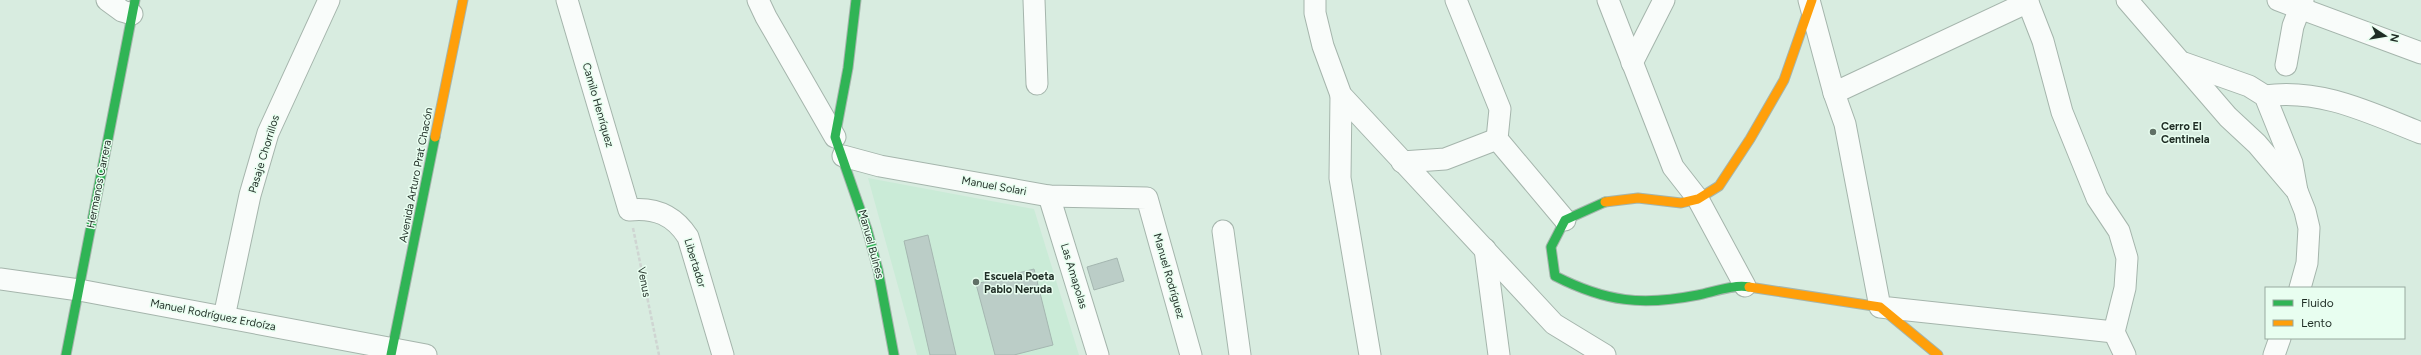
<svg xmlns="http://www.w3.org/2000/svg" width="2421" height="355" font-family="Figtree,sans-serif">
<rect width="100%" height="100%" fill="#d8ece0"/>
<!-- built -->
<path fill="#caebd7" d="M868,178L1034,209L1079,355H917Z"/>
<!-- building -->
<g fill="#bbcdc7" stroke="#a4b6b0">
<path d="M928,235L956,355H930L904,241Z"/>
<path d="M1117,258L1124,281L1094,290L1087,267Z"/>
<path d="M1034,269L1053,345L1014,355H995L976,284Z"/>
</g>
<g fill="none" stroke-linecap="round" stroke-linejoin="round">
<!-- street casing -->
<g stroke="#a5b5ac" stroke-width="23">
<g id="street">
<path d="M107,0L122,11L132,14"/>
<path d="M567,0L629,210C655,207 674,215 688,237L723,355"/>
<path d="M758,0L766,17L835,137"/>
<path d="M1034,0L1037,84"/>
<path d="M1315,0V13L1323,46L1341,95L1554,324L1605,355"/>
<path d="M1456,0L1500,109L1497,139L1565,220"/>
<path d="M1608,0L1673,167L1698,199L1745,286"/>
<path d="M1809,0L1834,93L1845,124L1880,307L2114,332"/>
<path d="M2027,0L2043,41L2062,112L2097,198L2119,231L2127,258L2125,288L2114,332L2125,355"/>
<path d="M2127,0L2228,117L2257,144L2297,191L2305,211L2309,228L2307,263L2300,288"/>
<path d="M2278,0L2421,53"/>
<path d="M1632,63L1664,0"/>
<path d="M2184,63L2249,86L2265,96L2292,163L2297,191"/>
<path d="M2286,65L2293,26L2303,0"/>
<path d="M1834,93L2028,2"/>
<path d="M1341,95L1340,178L1370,355"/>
<path d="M2265,96C2321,88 2370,113 2421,133"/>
<path d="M843,156L880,166L1049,196L1147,198L1191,355"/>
<path d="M1402,162L1445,159L1497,139"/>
<path d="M1049,196L1098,355"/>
<path d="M1223,231L1240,355"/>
<path d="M1485,249L1499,355"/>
<path d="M0,279L79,290L426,355"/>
<path d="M224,317L250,195L268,133L329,0"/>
<path d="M2274,355L2280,338"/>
</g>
</g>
<!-- fast casing -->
<g stroke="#a5b5ac" stroke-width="11">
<g id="fast">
<path d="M856,0L848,68L835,137L867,229L878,270L894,355"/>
<path d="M1605,202L1565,220L1551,247L1555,276C1606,302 1642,306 1698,295C1713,292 1734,284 1749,287"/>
<path d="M66,355L135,0"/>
<path d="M391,355L435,137"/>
</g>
</g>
<!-- slow casing -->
<g stroke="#a5b5ac" stroke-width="11">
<g id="slow">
<path d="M435,137L463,0"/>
<path d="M1605,202L1638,198L1681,203L1698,199L1719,186L1750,139L1784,80L1812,0"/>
<path d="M1749,287L1880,307L1938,355"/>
</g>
</g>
<!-- path -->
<path stroke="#cfd5d2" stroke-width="2.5" stroke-dasharray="4 2" stroke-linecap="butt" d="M633,228L659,355"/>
<!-- street -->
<use href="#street" stroke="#f9fcfa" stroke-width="21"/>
<!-- fast -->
<use href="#fast" stroke="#30b455" stroke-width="9"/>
<!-- slow -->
<use href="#slow" stroke="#ff9f0a" stroke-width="9"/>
</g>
<!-- markers -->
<g fill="#607066" stroke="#e8fef0" stroke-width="1.5">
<circle cx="2153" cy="132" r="4"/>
<circle cx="976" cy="282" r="4"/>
</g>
<g text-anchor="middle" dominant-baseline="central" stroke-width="3" stroke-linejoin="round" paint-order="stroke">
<!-- street labels -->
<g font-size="11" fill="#1f2d25" stroke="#e8fef0">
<text transform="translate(598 105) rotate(74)">Camilo Henríquez</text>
<text transform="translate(264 154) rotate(-73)">Pasaje Chorrillos</text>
<text transform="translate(416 175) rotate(-79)">Avenida Arturo Prat Chacón</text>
<text transform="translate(99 184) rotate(-79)">Hermanos Carrera</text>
<text transform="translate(994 186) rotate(10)">Manuel Solari</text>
<text transform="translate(871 244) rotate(75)">Manuel Bulnes</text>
<text transform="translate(695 263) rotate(73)">Libertador</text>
<text transform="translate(1074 276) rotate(73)">Las Amapolas</text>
<text transform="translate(1169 276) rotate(74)">Manuel Rodríguez</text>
<text transform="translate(644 282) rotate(79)">Venus</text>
<text transform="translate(213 315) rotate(11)">Manuel Rodríguez Erdoíza</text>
</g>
<!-- poi labels -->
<g font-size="11" font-weight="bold" fill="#1f2d25" stroke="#e8fef0" text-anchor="start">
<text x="2161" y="126">Cerro El<tspan x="2161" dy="13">Centinela</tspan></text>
<text x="984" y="276">Escuela Poeta<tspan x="984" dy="13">Pablo Neruda</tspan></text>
</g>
</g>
<!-- legend -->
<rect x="2265" y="287" width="140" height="52" fill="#e8fef0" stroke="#98aa9f"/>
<rect x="2273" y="300" width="20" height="6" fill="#30b455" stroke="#98aa9f"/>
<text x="2301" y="307" font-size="12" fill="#1f2d25">Fluido</text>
<rect x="2273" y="320" width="20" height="6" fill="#ff9f0a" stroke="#98aa9f"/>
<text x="2301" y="327" font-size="12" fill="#1f2d25">Lento</text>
<!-- north arrow -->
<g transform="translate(2385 36) rotate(102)" stroke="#e8fef0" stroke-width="3" paint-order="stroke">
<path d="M0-3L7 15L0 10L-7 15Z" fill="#1f2d25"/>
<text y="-6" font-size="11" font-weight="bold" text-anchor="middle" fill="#1f2d25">N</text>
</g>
</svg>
